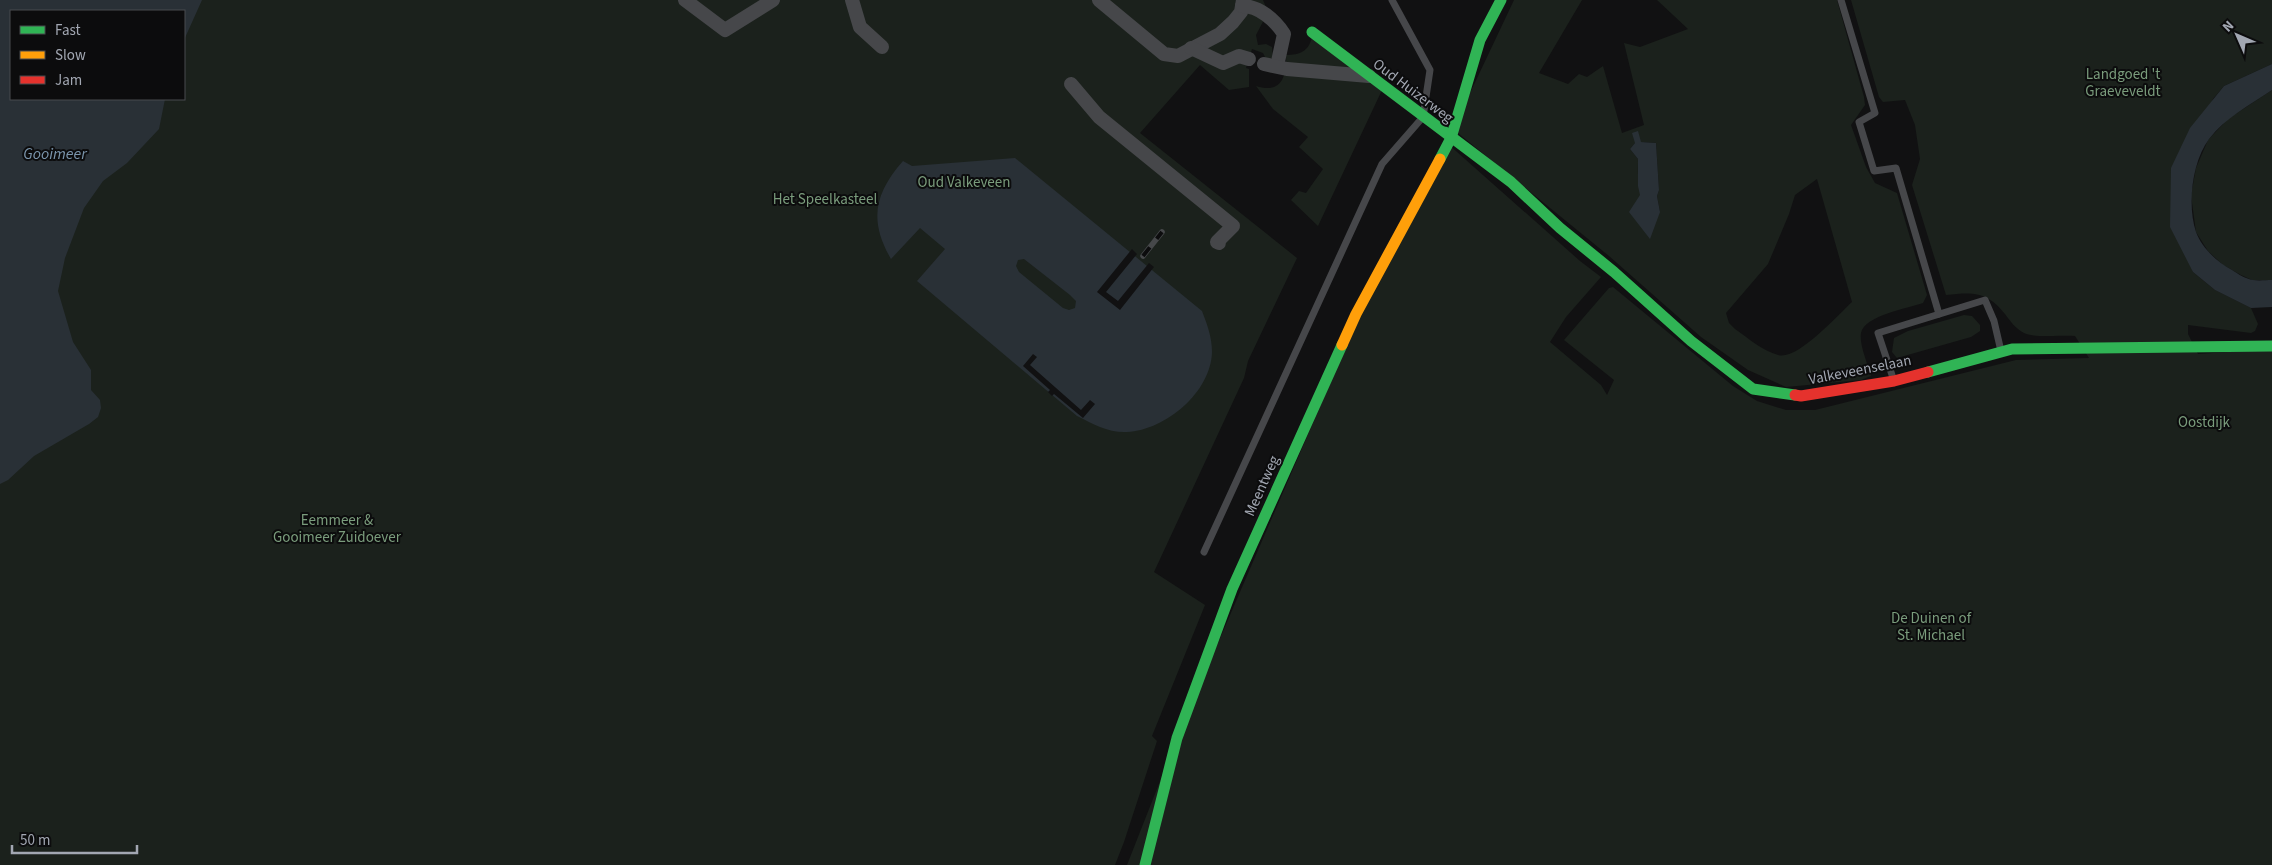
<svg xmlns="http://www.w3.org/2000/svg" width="2272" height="865" font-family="'Source Sans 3',sans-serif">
<rect width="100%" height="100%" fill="#111112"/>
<!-- green -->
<g fill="#1b211c" fill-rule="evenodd">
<path d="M0,0H1263L1268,12L1256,35L1258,45L1266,44L1272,47L1273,58L1266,59L1263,53L1252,49L1246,68L1249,69V87L1229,90L1200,65L1140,133L1297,258L1248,361L1244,378L1154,572L1205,605L1152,736L1157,741L1124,842L1115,865H0ZM11,11H184V99H11Z"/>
<path d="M1514,0H1582L1539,73L1568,84L1579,74L1587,77L1603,66L1622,133L1644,125L1624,43L1640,47L1688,29L1657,0H1837L1864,97L1865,105L1851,125L1866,167L1875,183L1897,193L1927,295L1923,303C1908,308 1864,316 1861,333C1859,345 1868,364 1871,376L1861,380L1786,387L1748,370L1701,337L1609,256L1453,129ZM1641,142L1656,143L1659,190L1657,196L1660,212C1636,191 1638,191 1638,159L1630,149L1635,143ZM1817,179L1852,302C1838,315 1797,361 1778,355C1763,351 1748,338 1735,329L1729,323L1726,313L1768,264L1789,214L1795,195Z"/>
<path d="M1851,0H2272V64L2224,86L2213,99L2172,198L2193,272L2215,290L2251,308L2258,324L2255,331L2251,333L2188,325V334L2198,354L2272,349V865H1127L1177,738L1366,300L1448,144L1580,261L1601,277L1566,317L1550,342L1601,385L1607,395L1614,380L1564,340L1609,288L1613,287L1733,386L1757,401L1786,410H1815L2016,360L2089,358L2075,336C2063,335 2033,338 2024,333C2016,329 2010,321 2005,314C1987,291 1973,292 1946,295L1912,185L1920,159L1915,125L1905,100L1883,102L1879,97Z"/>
<path d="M1312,37L1382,90L1318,226L1291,200L1299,191L1306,193L1323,169L1299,147L1308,137L1273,109L1256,86C1281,94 1287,77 1286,55C1300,55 1309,51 1312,37Z"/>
<path d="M2272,90V280H2252L2241,275L2223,265L2208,251L2196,232L2191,195L2196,168L2208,140L2228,119Z"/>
<path d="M1964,315L1972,316L1980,325V331L1971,337L1897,358L1892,352L1894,338L1908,331Z"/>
</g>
<!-- water -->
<g fill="#293036" fill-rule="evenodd">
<path d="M0,0H202L184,40V11H11V99H165L159,129L127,163L103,181L84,208L65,258L58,291L73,342L91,370V390L100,400L101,408L98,417L89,424L34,456L8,480L0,484Z"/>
<path d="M2272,64V90C2250,105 2225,118 2209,139C2192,162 2187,205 2196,232C2202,248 2217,262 2232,270C2238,274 2246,279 2253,280C2259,281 2266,280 2272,280V307L2251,308L2215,290L2193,272L2170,227L2171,168L2190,128L2224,86Z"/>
<path d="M1638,131L1641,142L1656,143L1659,190L1657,196L1660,212L1650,239L1629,212L1640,195L1638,186V159L1630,149L1635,143L1632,133Z"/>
<path d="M1015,158L1202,311C1207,324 1212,337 1212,352C1211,392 1166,430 1127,432C1109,433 1093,424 1077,416L917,281L945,249L920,228L891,259C869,221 874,194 903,161L912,166ZM1024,259L1070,295L1076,301L1075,308L1069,310L1063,308L1019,272L1016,266L1018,260Z"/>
</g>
<!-- pier -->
<g fill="#111112">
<path d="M1132,249L1137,254L1106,292L1118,301L1149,263L1154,267L1120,310L1097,292Z"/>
<path d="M1033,354L1037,357L1030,365L1081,410L1090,400L1095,404L1083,418L1054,394L1052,396L1048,392L1050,390L1023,366Z"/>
</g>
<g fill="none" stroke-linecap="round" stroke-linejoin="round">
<!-- lane -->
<g stroke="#46474a" stroke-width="7">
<path d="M1841,0L1875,113L1859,122L1874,171L1896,168L1939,314"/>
<path d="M1894,381L1878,333L1985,300L1994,321L2001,351"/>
<path d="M1204,552L1382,164L1423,117L1430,70L1392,0"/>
</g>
<!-- street -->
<g stroke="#46474a" stroke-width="14">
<path d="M685,0L725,30L773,0"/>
<path d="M852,0L860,27L882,47"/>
<path d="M1099,0L1164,54L1178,56L1220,34L1233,22L1241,12L1243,0"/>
<path d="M1242,6C1259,6 1275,20 1284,34L1277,66"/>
<path d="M1191,48L1223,63L1239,56L1249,59"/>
<path d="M1264,64L1287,69L1369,76"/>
<path d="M1071,84L1099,117L1233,226L1217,242L1219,243"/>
</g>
<!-- fast -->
<g stroke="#30b455" stroke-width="11">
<path d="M1312,32L1511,182L1560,228L1614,272L1691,341L1753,389L1795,395"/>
<path d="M1440,159L1451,138L1480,40L1501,0"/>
<path d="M1928,372L2012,349L2272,346"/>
<path d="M1145,865L1177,738L1232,589L1342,345"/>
</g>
<!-- slow -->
<path stroke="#ff9f0a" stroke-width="11" d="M1342,345L1356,314L1440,159"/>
<!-- jam -->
<path stroke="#e5322d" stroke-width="11" d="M1795,395L1801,396L1894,381L1928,372"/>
<!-- rail casing -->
<g stroke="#46484a" stroke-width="5.5">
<path id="rail" d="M1143,256L1162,232"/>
</g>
<!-- rail -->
<use href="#rail" stroke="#0c0c0d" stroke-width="4" stroke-dasharray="11" stroke-linecap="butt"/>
</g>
<g text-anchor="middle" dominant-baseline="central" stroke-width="4" stroke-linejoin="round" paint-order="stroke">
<!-- park labels -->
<g font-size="15" fill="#7a9c7c" stroke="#0c0c0d">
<text x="2123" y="74">Landgoed 't<tspan x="2123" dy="17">Graeveveldt</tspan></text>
<text x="964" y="182">Oud Valkeveen</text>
<text x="825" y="199">Het Speelkasteel</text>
<text x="2204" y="422">Oostdijk</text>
<text x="337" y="520">Eemmeer &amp;<tspan x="337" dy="17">Gooimeer Zuidoever</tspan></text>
<text x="1931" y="618">De Duinen of<tspan x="1931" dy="17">St. Michael</tspan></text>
</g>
<!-- street labels -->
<g font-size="15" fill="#a2a7b2" stroke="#0c0c0d">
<text transform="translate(1413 91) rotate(37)">Oud Huizerweg</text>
<text transform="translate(1860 370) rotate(-11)">Valkeveenselaan</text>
<text transform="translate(1262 486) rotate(-66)">Meentweg</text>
</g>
<!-- water labels -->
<g font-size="16" font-style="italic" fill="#7b95ac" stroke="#0c0c0d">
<text x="55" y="154">Gooimeer</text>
</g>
</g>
<!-- legend -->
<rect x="10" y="10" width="175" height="90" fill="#0c0c0d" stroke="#484a4f"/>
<rect x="20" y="26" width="25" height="8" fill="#30b455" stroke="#484a4f"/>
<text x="55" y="35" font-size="15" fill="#a2a7b2">Fast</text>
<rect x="20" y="51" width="25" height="8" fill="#ff9f0a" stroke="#484a4f"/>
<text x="55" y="60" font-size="15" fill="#a2a7b2">Slow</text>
<rect x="20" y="76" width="25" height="8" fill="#e5322d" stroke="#484a4f"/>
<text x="55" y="85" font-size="15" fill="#a2a7b2">Jam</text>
<!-- north arrow -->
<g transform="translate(2237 35) rotate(315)" stroke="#0c0c0d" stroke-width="4" paint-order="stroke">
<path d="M0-4L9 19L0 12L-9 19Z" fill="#a2a7b2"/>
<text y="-8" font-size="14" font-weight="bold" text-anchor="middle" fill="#a2a7b2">N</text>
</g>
<!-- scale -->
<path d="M12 845v8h125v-8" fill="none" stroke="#a2a7b2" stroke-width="2.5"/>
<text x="20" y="845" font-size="15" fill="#a2a7b2" stroke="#0c0c0d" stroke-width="4" paint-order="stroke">50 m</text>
</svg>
